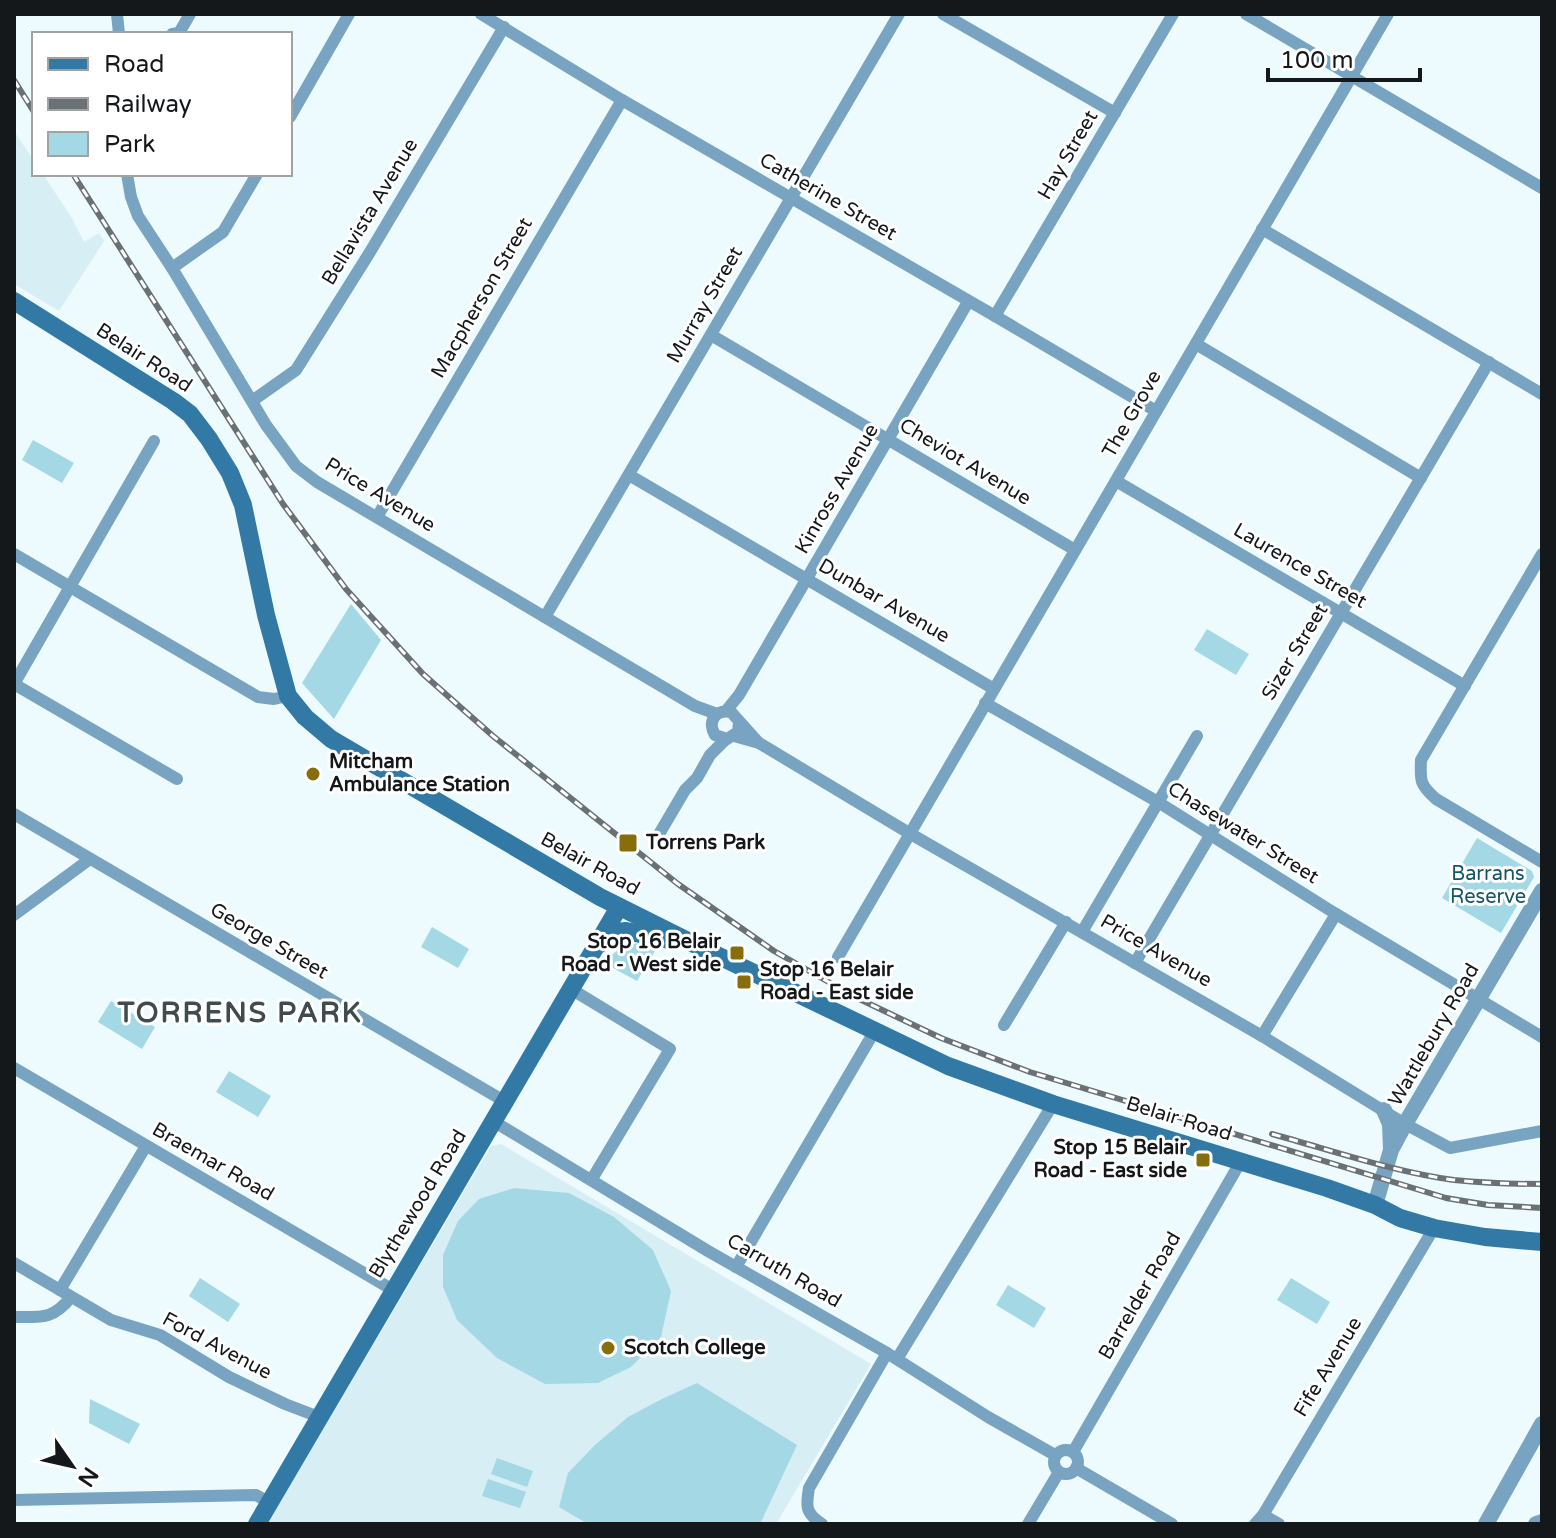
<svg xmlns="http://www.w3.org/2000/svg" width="1556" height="1538" font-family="'Varela Round',sans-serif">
<rect width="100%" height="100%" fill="#edfafe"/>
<!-- built -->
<g fill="#d7eef4">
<path d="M14,131L34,161V174H43L73,220L84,242L99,233L104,241L59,311L14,284Z"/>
<path d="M501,1144L871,1364L776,1524H267L491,1146Z"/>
</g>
<!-- green -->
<g fill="#a3d8e4">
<path d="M33,440L74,463L62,483L22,460Z"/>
<path d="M351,604L381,640L334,719L302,683Z"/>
<path d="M1207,629L1249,654L1236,675L1194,650Z"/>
<path d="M1477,838L1532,871L1534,877L1501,933L1442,898Z"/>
<path d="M432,927L469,949L458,968L421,947Z"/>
<path d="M643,943L658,946L637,981L604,963C617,949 624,944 643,943Z"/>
<path d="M111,1001L155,1027L142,1049L98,1022Z"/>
<path d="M229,1071L271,1096L258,1117L216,1092Z"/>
<path d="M514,1188L569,1193L614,1217L653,1250L671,1291L661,1337L631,1367L598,1383L545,1384L497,1358L457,1320L443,1287V1255L458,1221L479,1199Z"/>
<path d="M200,1278L240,1304L228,1322L189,1296Z"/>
<path d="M1291,1278L1330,1302L1317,1324L1277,1300Z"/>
<path d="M1008,1285L1046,1308L1034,1328L996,1305Z"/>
<path d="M697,1383L797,1445L760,1524H588L559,1507L568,1473L595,1445L628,1417L662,1399Z"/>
<path d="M90,1399L140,1424L129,1444L89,1423Z"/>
<path d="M497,1458L533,1471L527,1487L491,1474Z"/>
<path d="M488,1479L526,1492L520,1508L482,1496Z"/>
</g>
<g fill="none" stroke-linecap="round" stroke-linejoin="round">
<!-- minor -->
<g stroke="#78a4c2" stroke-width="12">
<path d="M117,14L119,34"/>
<path d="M481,14L622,100L995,316L1156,411"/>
<path d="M943,14L1115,113"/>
<path d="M1246,14L1542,188"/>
<path d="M172,34L179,33L190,14"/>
<path d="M290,117L349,14"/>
<path d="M127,174L131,197L138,216L172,268L266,425L296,466L317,482L695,706L717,714"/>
<path d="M1262,229L1542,394"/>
<path d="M172,268L223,232L257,174"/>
<path d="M995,316L1173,14"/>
<path d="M711,335L1075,550"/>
<path d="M1196,344L1421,478"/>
<path d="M252,401L296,370L370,252L504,27"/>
<path d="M629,475L994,689"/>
<path d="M1116,481L1465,686"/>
<path d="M377,517L622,100"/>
<path d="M14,554L258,697L274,699L288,696"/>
<path d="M1542,554L1421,760C1420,781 1420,785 1436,799L1542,862"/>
<path d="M545,617L899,14"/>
<path d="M14,684L154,441"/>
<path d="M14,684L177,779"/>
<path d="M985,703L1158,802L1336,914L1542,1037"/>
<path d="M726,711L739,695L968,302"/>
<path d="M739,723L738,732L727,739L715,735C707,722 715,709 731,712L757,741"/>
<path d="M734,736L759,743L909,833L1262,1036L1405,1124L1450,1148L1542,1131"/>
<path d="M14,814L504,1101"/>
<path d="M655,841L685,790L697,778L710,755L726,739"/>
<path d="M14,915L90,859"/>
<path d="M1082,932L1197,736"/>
<path d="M838,957L1388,14"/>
<path d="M1135,963L1489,362"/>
<path d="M571,989L670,1049L592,1179"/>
<path d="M1004,1025L1066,922"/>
<path d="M1262,1036L1336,914"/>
<path d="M14,1068L393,1290"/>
<path d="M493,1121L708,1251L887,1353L988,1417L1055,1455"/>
<path d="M14,1263L111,1320L160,1335L229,1377L285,1404L319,1417"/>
<path d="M736,1267L874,1032"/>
<path d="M60,1290L146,1146"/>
<path d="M14,1317C41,1317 53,1320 71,1297"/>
<path d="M897,1359L1053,1104"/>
<circle cx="1066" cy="1462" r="12"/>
<path d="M1073,1452L1241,1161"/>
<path d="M1076,1468L1172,1524"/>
<path d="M14,1500L256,1495L270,1503"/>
<path d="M1263,1515L1279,1524"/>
<path d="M822,1524C805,1513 806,1506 809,1488L887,1353"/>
<path d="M1028,1524L1059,1472"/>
<path d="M1255,1524L1263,1515L1434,1228"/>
</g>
<!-- tertiary -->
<g stroke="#78a4c2" stroke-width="16">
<path d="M1384,1110L1390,1124L1391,1149"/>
<path d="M1375,1205L1391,1150L1405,1124L1542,891"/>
<path d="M1486,1524L1542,1424"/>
<path d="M1536,1524L1542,1522"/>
</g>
<!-- secondary -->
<g stroke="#327aa5" stroke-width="18">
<path d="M14,301L173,401L190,414L209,439L230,473L243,505L266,615L288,696L305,717L331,739L600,897L696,945L948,1066L1053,1104L1327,1188L1375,1205L1400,1218L1434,1228L1485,1237L1542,1242"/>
<path d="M600,944L616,932L626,931L674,941"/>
<path d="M257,1524L619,907"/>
</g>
<!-- rail casing -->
<g stroke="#697174" stroke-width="6">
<g id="rail">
<path d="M14,80L34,112"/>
<path d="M73,174L283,504L346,589L423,674L493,736L678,884L774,951L855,997L941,1038L1030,1072L1446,1198L1488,1205L1542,1208"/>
<path d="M1272,1134C1331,1150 1394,1172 1454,1180C1484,1183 1513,1184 1542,1184"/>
</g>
</g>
<!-- rail -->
<use href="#rail" stroke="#fff" stroke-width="3" stroke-dasharray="9" stroke-linecap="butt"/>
</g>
<!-- markers -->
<g fill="#876e0d" stroke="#fff" stroke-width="3">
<circle cx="313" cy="774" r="8"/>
<rect x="618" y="833" width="20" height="20" rx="4"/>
<rect x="729" y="945" width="16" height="16" rx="4"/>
<rect x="736" y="974" width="16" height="16" rx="4"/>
<rect x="1195" y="1152" width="16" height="16" rx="4"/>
<circle cx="608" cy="1348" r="8"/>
</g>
<g text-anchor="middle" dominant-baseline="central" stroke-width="6" stroke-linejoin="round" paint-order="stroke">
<!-- street labels -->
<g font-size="20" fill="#14181a" stroke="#fff">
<text transform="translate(1068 155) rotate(-60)">Hay Street</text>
<text transform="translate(828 197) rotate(30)">Catherine Street</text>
<text transform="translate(370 212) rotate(-59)">Bellavista Avenue</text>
<text transform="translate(482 298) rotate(-60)">Macpherson Street</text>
<text transform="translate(705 305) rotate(-60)">Murray Street</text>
<text transform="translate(144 358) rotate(33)">Belair Road</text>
<text transform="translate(1132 414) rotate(-60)">The Grove</text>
<text transform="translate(965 462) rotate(31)">Cheviot Avenue</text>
<text transform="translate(837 489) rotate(-60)">Kinross Avenue</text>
<text transform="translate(380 495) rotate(31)">Price Avenue</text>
<text transform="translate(1300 566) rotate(30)">Laurence Street</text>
<text transform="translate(884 601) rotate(30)">Dunbar Avenue</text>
<text transform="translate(1295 652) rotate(-59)">Sizer Street</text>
<text transform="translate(1243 833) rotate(32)">Chasewater Street</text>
<text transform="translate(590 864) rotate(29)">Belair Road</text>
<text transform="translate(269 941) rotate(30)">George Street</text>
<text transform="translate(1156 951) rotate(30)">Price Avenue</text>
<text transform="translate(1434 1035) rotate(-60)">Wattlebury Road</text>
<text transform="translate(1179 1119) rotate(17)">Belair Road</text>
<text transform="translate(213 1162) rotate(30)">Braemar Road</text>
<text transform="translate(418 1204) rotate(-59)">Blythewood Road</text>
<text transform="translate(784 1271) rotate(30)">Carruth Road</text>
<text transform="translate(1140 1296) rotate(-60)">Barrelder Road</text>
<text transform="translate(217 1346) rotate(28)">Ford Avenue</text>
<text transform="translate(1328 1367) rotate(-59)">Fife Avenue</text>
</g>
<!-- poi labels -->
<g font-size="20" font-weight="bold" fill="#14181a" stroke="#fff" text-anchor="start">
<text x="329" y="762">Mitcham<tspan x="329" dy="23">Ambulance Station</tspan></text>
<text x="646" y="843">Torrens Park</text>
<text x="721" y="942" text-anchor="end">Stop 16 Belair<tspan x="721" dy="23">Road - West side</tspan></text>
<text x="760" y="970">Stop 16 Belair<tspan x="760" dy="23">Road - East side</tspan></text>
<text x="1187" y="1148" text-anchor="end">Stop 15 Belair<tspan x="1187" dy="23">Road - East side</tspan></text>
<text x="624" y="1348">Scotch College</text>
</g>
<!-- park labels -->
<g font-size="20" fill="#125765" stroke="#fff">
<text x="1488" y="874">Barrans<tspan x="1488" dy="23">Reserve</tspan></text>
</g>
<!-- district labels -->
<g font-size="28" font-weight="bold" letter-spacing="2" fill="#3f4b4d" stroke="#fff">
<text x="240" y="1013">TORRENS PARK</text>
</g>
</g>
<!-- border -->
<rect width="1556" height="1538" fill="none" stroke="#14181a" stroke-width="32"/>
<!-- legend -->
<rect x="32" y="32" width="260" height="144" fill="#ffffff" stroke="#a1a3a3" stroke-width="2"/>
<rect x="48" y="58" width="40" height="12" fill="#327aa5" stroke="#a1a3a3" stroke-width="2"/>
<text x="104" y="72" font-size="24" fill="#14181a">Road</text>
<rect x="48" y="98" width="40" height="12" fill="#697174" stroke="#a1a3a3" stroke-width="2"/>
<text x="104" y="112" font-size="24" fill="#14181a">Railway</text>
<rect x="48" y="132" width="40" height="24" fill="#a3d8e4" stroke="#a1a3a3" stroke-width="2"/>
<text x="104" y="152" font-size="24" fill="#14181a">Park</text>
<!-- north arrow -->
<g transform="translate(72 1466) rotate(124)" stroke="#ffffff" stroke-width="6" paint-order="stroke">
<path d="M0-6L14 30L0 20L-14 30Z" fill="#14181a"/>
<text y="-12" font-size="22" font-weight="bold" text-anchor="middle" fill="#14181a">N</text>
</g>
<!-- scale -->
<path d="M1268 68v12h152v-12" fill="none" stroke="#14181a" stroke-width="4"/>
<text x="1280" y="68" font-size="24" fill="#14181a" stroke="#ffffff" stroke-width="6" paint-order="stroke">100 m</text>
</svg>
